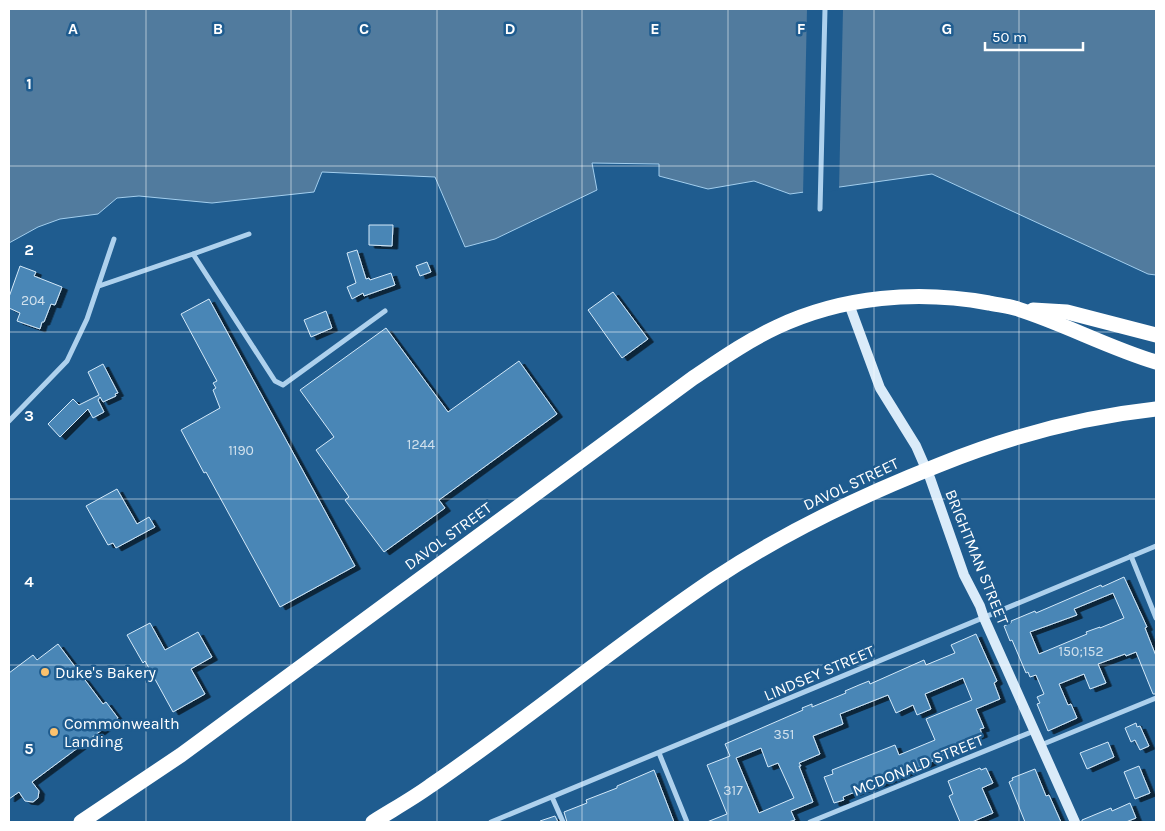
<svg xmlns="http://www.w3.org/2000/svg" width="1165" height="831" font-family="Karla,sans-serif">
<defs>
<filter id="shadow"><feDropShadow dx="5.5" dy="3" stdDeviation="0" flood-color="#0009"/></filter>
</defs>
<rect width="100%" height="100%" fill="#1f5c8f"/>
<!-- water -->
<path fill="#517b9e" stroke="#a2ceee" d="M9,9H1156V275L1148,274L932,174L790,194L754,181L708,189L659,176V164L592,163L597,190L495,239L465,247L435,177L322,172L314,192L212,203L139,196L117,198L98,214L60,219L38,227L9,243Z"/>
<!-- pier -->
<path fill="#1f5c8f" d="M807,9H843L839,190L803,195Z"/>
<!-- building -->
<g fill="#4886b6" stroke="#d4e9f9" fill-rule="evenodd" filter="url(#shadow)">
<path d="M369,225H393L392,246L369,245Z"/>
<path d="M357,250L366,279L369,278L370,280L391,273L395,285L364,296L363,293L352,299L347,287L356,283L347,253Z"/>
<path d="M427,262L431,272L420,276L416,266Z"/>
<path d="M20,266L36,272L34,276L62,287L55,305L51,304L44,322H42L40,329L17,321L20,313L9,308V297Z"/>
<path d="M613,292L648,339L622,358L588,310Z"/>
<path d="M209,299L355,566L280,607L206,472L204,473L181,430L220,408L213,390L216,388L213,383L217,381L181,314Z"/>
<path d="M326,311L332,328L311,337L304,320Z"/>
<path d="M386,328L448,412L519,361L557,414L439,500L445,508L384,552L345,500L349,497L316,450L334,437L300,390Z"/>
<path d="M103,364L118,393L115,394L116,396L103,402L100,397L98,400L104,412L93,418L88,409L60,437L48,424L73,399L79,405L99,395L88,372Z"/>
<path d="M117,489L137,524L149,517L155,527L116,548L113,543L108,545L86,506Z"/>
<path d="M1124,577L1147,627L1145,628L1156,656V694H1153L1136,652L1126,656L1125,654L1098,664L1106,683L1090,689L1084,674L1059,684L1068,705L1071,704L1077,718L1048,731L1037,704L1040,703L1037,697L1044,694L1036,675L1030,677L1028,672L1026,673L1012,640L1010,641L1004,626L1011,623V621L1035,611L1036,613L1101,585L1102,587ZM1113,593L1124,618L1100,628V627L1086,632L1087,634L1039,654L1030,632L1077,615L1074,609Z"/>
<path d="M150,623L165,650L198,632L212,657L191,669L205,694L173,712L145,661L143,663L127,635Z"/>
<path d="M976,634L997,681L994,683L1000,699L976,709L984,728L980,729L982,734L957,744L959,749L932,759L933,761L887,781L850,794L843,797L844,800L834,803L824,777L833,774L832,770L895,745L899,755L935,740L926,719L972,700L963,678L925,694L931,709L917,715L913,705L896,713L888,695L840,714L843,724L813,736L820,754L799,763L801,766H799L813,802L791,811L795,820L788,822H707L727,814L707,765L730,756L725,744L803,710L802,708L812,704V707L846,693L845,691L859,685L869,681L870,684L924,660L926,665L955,653L951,645ZM761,748L768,767L778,763L794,798L759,813L736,758Z"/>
<path d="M58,644L103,704L106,702L118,718L32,782L39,791L38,798L33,802L25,801L19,792L9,799V673L33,655L37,660Z"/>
<path d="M1136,723L1137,727L1140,726L1149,746L1140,750L1135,740L1131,742L1125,728Z"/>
<path d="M1108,742L1114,757L1087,769L1080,753Z"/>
<path d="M1139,766L1150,793L1135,799L1124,772Z"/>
<path d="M980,768L981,770L986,768L993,783L982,788L993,813L972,822H960L949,796L953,794L948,781Z"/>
<path d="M1035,769L1046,796L1049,795L1061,822H1025L1009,782L1013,780L1012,778Z"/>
<path d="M654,770L674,822H567L564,812L587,803L586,800L617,788V786Z"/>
<path d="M1130,803L1136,818L1126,822H1082V820L1111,808L1112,811Z"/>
<path d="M555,816L558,822H540V821Z"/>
</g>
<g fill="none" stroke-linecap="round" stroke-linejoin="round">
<!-- street -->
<g stroke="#aed1ed" stroke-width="5">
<path d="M820,209L825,9"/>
<path d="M193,254L249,234"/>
<path d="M99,286L193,254L275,381L283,385L385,311"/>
<path d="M9,421L67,361L87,319L114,239"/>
<path d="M1131,556L1156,618"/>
<path d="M1041,745L1156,698"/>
<path d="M659,753L687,822"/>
<path d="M552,797L563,822"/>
<path d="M491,822L1156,546"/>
<path d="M810,822L1034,731"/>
</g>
<!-- secondary -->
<path stroke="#daebf9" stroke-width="10" d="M849,304L880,388L916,446L930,478L964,575L980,606L984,618L1075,822"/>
<!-- highway -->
<g stroke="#fff" stroke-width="15">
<path d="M1033,310L1067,312L1156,335"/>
<path d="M81,822L181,755L693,378C720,360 747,341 777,327C843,296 918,290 989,303C998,305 1009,306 1018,309C1065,324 1109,348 1156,362"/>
<path d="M373,822C392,810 412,799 430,786C527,720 617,644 714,579C785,532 860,496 939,465C1008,437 1082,417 1156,409"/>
</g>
</g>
<!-- grid -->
<path fill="none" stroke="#fff" stroke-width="1" stroke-opacity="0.55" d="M146,9V822M291,9V822M437,9V822M582,9V822M728,9V822M874,9V822M1019,9V822M9,166H1156M9,332H1156M9,499H1156M9,665H1156"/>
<!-- markers -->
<g fill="#fbc26e" stroke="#1f5c8f" stroke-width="2">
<circle cx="45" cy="672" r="5"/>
<circle cx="54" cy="732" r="5"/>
</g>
<g text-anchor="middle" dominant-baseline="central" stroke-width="5" stroke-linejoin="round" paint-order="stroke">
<!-- number labels -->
<g font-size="14" fill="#d1e1ed">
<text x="33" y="300">204</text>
<text x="421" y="444">1244</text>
<text x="241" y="450">1190</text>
<text x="1081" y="651">150;152</text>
<text x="784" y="734">351</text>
<text x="733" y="790">317</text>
</g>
<!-- street labels -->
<g font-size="16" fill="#fff" stroke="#1f5c8f">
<text transform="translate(851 484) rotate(-25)">DAVOL STREET</text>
<text transform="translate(448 536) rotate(-36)">DAVOL STREET</text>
<text transform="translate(977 557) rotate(68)">BRIGHTMAN STREET</text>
<text transform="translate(819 673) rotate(-23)">LINDSEY STREET</text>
<text transform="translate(918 765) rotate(-22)">MCDONALD STREET</text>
</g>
<!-- poi labels -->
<g font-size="16" fill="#fff" stroke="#1f5c8f" text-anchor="start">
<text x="55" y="672">Duke's Bakery</text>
<text x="64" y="723">Commonwealth<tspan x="64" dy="18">Landing</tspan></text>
</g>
</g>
<g font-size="16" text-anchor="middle" font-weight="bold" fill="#fff" stroke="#1f5c8f" stroke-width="5" stroke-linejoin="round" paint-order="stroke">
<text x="73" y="34">A</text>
<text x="218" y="34">B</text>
<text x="364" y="34">C</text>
<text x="510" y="34">D</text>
<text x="655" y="34">E</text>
<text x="801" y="34">F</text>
<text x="947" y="34">G</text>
<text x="29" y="89">1</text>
<text x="29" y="255">2</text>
<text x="29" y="421">3</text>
<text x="29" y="587">4</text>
<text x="29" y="754">5</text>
</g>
<!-- border -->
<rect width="1165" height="831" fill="none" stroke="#ffffff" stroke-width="20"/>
<!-- scale -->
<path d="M985 42v8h98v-8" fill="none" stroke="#ffffff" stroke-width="2.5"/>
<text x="992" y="42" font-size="15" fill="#ffffff" stroke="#1f5c8f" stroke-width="4" paint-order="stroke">50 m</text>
</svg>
